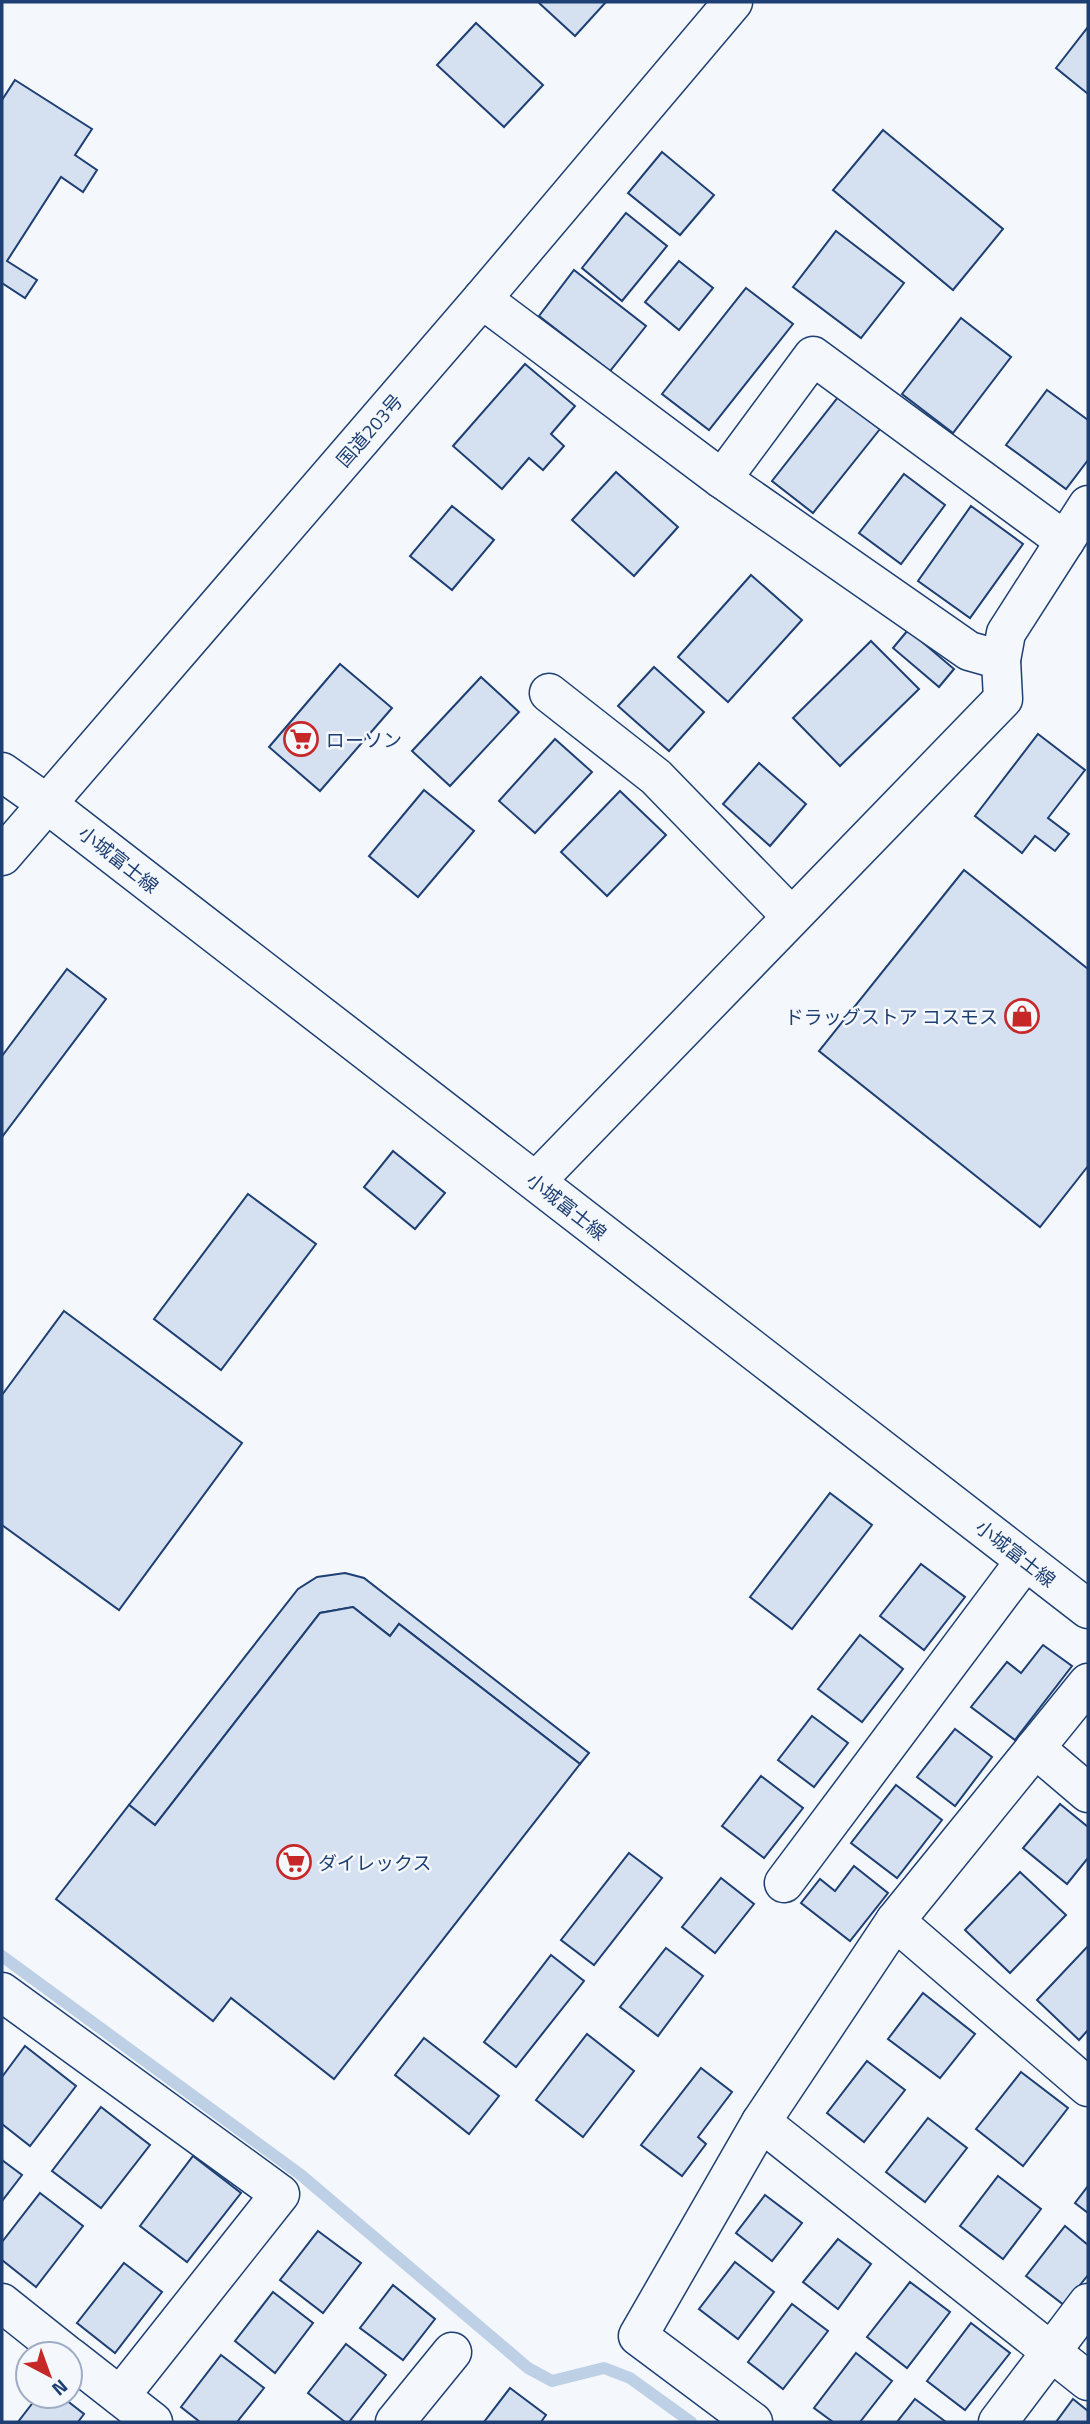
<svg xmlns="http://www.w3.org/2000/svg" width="1090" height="2424" font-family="'Titillium Web','Noto Sans JP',sans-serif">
<rect width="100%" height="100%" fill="#f4f7fb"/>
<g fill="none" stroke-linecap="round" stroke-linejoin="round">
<!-- stream -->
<path stroke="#bed0e5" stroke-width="12" d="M2,1956L301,2175L528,2368L552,2381L604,2368L630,2378L691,2422"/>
</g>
<!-- building -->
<g fill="#d5e0f0" stroke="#1d3f73" stroke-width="2">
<path d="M538,2H606L575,36Z"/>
<path d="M476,23L543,85L504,127L437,65Z"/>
<path d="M1088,27V94L1056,68Z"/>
<path d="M15,80L92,129L75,155L97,170L83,192L61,177L7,261L37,280L25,298L2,283V100Z"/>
<path d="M883,130L1003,229L953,290L833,190Z"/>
<path d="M662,152L714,195L680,235L628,193Z"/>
<path d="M626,213L667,246L622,301L582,268Z"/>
<path d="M836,231L904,283L861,338L793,287Z"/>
<path d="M679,261L713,288L679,330L645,302Z"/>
<path d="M574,270L646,326L610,371L539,316Z"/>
<path d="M746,288L793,324L709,430L662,394Z"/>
<path d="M961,318L1011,357L953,433L902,394Z"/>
<path d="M525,364L575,406L551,434L564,446L543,470L529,458L502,489L453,446Z"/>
<path d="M1047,390L1088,420V460L1066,489L1006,445Z"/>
<path d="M839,396L880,429L813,513L772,481Z"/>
<path d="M616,472L678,527L634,576L572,520Z"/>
<path d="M904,474L945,505L901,564L859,533Z"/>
<path d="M452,506L494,540L452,590L410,556Z"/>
<path d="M971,506L1023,544L970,618L918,581Z"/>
<path d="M751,575L802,620L728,702L678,657Z"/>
<path d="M908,630L954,669L939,687L893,648Z"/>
<path d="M871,641L919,689L840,766L793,718Z"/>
<path d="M340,664L392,708L320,791L269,747Z"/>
<path d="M654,667L704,712L669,751L618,706Z"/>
<path d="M481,677L519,712L450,786L412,751Z"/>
<path d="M1038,734L1085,770L1048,818L1069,834L1055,851L1035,836L1022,853L975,816Z"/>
<path d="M555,739L592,772L535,833L499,801Z"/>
<path d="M759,763L806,804L770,846L723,804Z"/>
<path d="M424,790L474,831L418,897L369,856Z"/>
<path d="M620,791L666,835L607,896L561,852Z"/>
<path d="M964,870L1088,969V1166L1040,1227L819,1051Z"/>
<path d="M67,969L106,999L2,1137V1056Z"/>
<path d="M393,1151L445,1193L415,1229L364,1187Z"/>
<path d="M248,1194L316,1244L221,1370L154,1319Z"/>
<path d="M64,1311L242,1443L119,1610L2,1525V1395Z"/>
<path d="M830,1493L872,1525L792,1629L750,1597Z"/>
<path d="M921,1564L965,1597L924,1650L880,1616Z"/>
<path d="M345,1573L364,1578L589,1753L580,1764L399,1624L390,1636L353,1607L320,1613L155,1825L129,1805L298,1589L317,1577Z"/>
<path d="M353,1607L390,1636L399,1624L580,1764L334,2079L231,1998L213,2021L56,1899L129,1805L155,1825L320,1613Z"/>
<path d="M860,1635L903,1669L862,1722L818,1689Z"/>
<path d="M1043,1645L1072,1666L1015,1740L971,1707L1007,1662L1021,1673Z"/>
<path d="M812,1716L848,1743L814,1787L778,1760Z"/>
<path d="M955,1729L992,1757L955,1806L917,1777Z"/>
<path d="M761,1776L803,1808L764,1858L722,1826Z"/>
<path d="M896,1785L942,1820L897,1878L851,1843Z"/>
<path d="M1060,1804L1088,1827V1858L1067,1884L1023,1848Z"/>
<path d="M629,1853L662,1878L594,1965L561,1940Z"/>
<path d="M854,1866L888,1893L850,1941L801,1903L820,1879L835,1891Z"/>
<path d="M1020,1872L1066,1915L1010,1973L965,1930Z"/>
<path d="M721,1878L754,1904L715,1953L682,1927Z"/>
<path d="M1088,1946V2030L1079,2040L1037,2000Z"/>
<path d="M666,1948L703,1976L658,2036L620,2007Z"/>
<path d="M551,1955L584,1981L516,2067L484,2042Z"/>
<path d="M923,1993L975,2034L940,2078L888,2039Z"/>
<path d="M587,2034L634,2071L583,2137L536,2100Z"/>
<path d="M424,2038L499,2096L469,2134L395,2075Z"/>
<path d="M25,2046L76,2086L30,2146L2,2124V2077Z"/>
<path d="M867,2061L905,2090L864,2142L827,2113Z"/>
<path d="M701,2068L732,2092L698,2137L706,2144L682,2176L641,2145Z"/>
<path d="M1021,2072L1068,2108L1023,2166L976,2129Z"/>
<path d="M101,2107L150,2145L101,2208L52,2171Z"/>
<path d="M928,2118L967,2148L925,2202L886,2172Z"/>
<path d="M193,2156L241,2193L187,2262L140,2226Z"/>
<path d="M2,2160L22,2175L2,2201Z"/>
<path d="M998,2176L1041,2209L1003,2259L960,2226Z"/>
<path d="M1088,2186V2213L1075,2203Z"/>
<path d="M40,2193L83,2226L36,2287L2,2260V2242Z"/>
<path d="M765,2195L802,2223L772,2261L736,2233Z"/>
<path d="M1065,2226L1088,2245V2275L1064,2305L1026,2276Z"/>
<path d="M318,2231L361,2263L323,2313L280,2280Z"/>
<path d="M838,2239L871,2264L838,2309L803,2282Z"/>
<path d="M735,2262L774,2292L738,2339L699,2309Z"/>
<path d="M124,2263L162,2292L115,2353L77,2323Z"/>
<path d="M910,2282L950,2312L907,2368L867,2337Z"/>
<path d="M393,2285L435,2319L403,2360L360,2328Z"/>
<path d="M273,2292L313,2323L275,2373L235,2341Z"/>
<path d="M792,2304L828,2331L783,2389L748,2362Z"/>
<path d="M971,2323L1010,2353L965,2410L927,2381Z"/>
<path d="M346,2344L386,2375L349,2422H345L308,2393Z"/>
<path d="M856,2353L892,2381L860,2422H833L814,2408Z"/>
<path d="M221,2355L264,2388L237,2422H200L181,2407Z"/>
<path d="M510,2388L546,2415L541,2422H484Z"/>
<path d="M38,2396H61L84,2414L78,2422H18Z"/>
<path d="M915,2399L946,2422H897Z"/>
<path d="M1073,2399L1088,2411V2422H1056Z"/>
</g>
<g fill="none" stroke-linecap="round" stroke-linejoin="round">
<!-- minor casing -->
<g stroke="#1d3f73" stroke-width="41">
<g id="minor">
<path d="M482,299L722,479L969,651L1001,660"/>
<path d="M722,479L813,356L1065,541"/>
<path d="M549,693L656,777L791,916"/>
<path d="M536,1181L1003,699L1001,660L1006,633L1088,505"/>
<path d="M1035,1748L1088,1793"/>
<path d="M784,1883L1025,1561"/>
<path d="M895,1921L1088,2087"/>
<path d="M2,1992L280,2194L120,2396"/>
<path d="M761,2122L1088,2381"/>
<path d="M2,2303L66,2354"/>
<path d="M70,2357L153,2422"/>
<path d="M395,2422L452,2352"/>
<path d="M753,2422L638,2336L761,2122L895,1921L1088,1683"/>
<path d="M998,2422L1088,2303"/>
</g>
</g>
<!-- tertiary casing -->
<g stroke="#1d3f73" stroke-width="41">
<path id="tertiary" d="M2,772L46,803"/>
</g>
<!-- primary casing -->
<g stroke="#1d3f73" stroke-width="41">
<path id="primary" d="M46,803L1088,1609"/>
</g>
<!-- trunk casing -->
<g stroke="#1d3f73" stroke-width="41">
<path id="trunk" d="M2,856L482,299L733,2"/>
</g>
<!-- minor -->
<use href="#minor" stroke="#f4f7fb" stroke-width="38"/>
<!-- tertiary -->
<use href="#tertiary" stroke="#f4f7fb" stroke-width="38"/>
<!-- primary -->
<use href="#primary" stroke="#f4f7fb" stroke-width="38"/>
<!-- trunk -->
<use href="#trunk" stroke="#f4f7fb" stroke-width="38"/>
</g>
<!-- icons -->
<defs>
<g id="supermarket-ring" transform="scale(1.75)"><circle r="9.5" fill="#f4f7fb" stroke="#c62828" stroke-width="1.5"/><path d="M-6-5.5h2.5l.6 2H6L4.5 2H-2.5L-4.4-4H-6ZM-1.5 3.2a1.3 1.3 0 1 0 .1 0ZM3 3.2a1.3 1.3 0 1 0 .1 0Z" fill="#c62828"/></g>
<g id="shop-ring" transform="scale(1.75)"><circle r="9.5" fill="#f4f7fb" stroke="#c62828" stroke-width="1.5"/><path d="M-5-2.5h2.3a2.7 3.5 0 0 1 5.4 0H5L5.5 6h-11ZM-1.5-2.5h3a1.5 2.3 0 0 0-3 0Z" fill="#c62828"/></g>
</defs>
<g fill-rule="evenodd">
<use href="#supermarket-ring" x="301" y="739"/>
<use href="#shop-ring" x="1022" y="1016"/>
<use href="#supermarket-ring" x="294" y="1862"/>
</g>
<g text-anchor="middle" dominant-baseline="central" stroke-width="5" stroke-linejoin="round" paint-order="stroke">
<!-- street labels -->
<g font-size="19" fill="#1d3f73" stroke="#f4f7fb">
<text transform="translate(369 430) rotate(-49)">国道203号</text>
<text transform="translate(119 859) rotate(38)">小城富士線</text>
<text transform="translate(567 1206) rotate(38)">小城富士線</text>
<text transform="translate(1016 1553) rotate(38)">小城富士線</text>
</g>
<!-- poi labels -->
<g font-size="19" fill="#1d3f73" stroke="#f4f7fb" text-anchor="start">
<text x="326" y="739">ローソン</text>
<text x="998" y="1016" text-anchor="end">ドラッグストア コスモス</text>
<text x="318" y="1862">ダイレックス</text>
</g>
</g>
<!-- border -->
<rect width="1090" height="2424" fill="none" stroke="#1d3f73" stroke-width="7"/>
<!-- north arrow -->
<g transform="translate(49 2375) rotate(139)"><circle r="33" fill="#f4f7fb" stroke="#9eadc5" stroke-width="2"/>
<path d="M0-5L12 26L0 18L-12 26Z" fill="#c62828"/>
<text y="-10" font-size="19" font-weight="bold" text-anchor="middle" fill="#1d3f73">N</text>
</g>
</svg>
